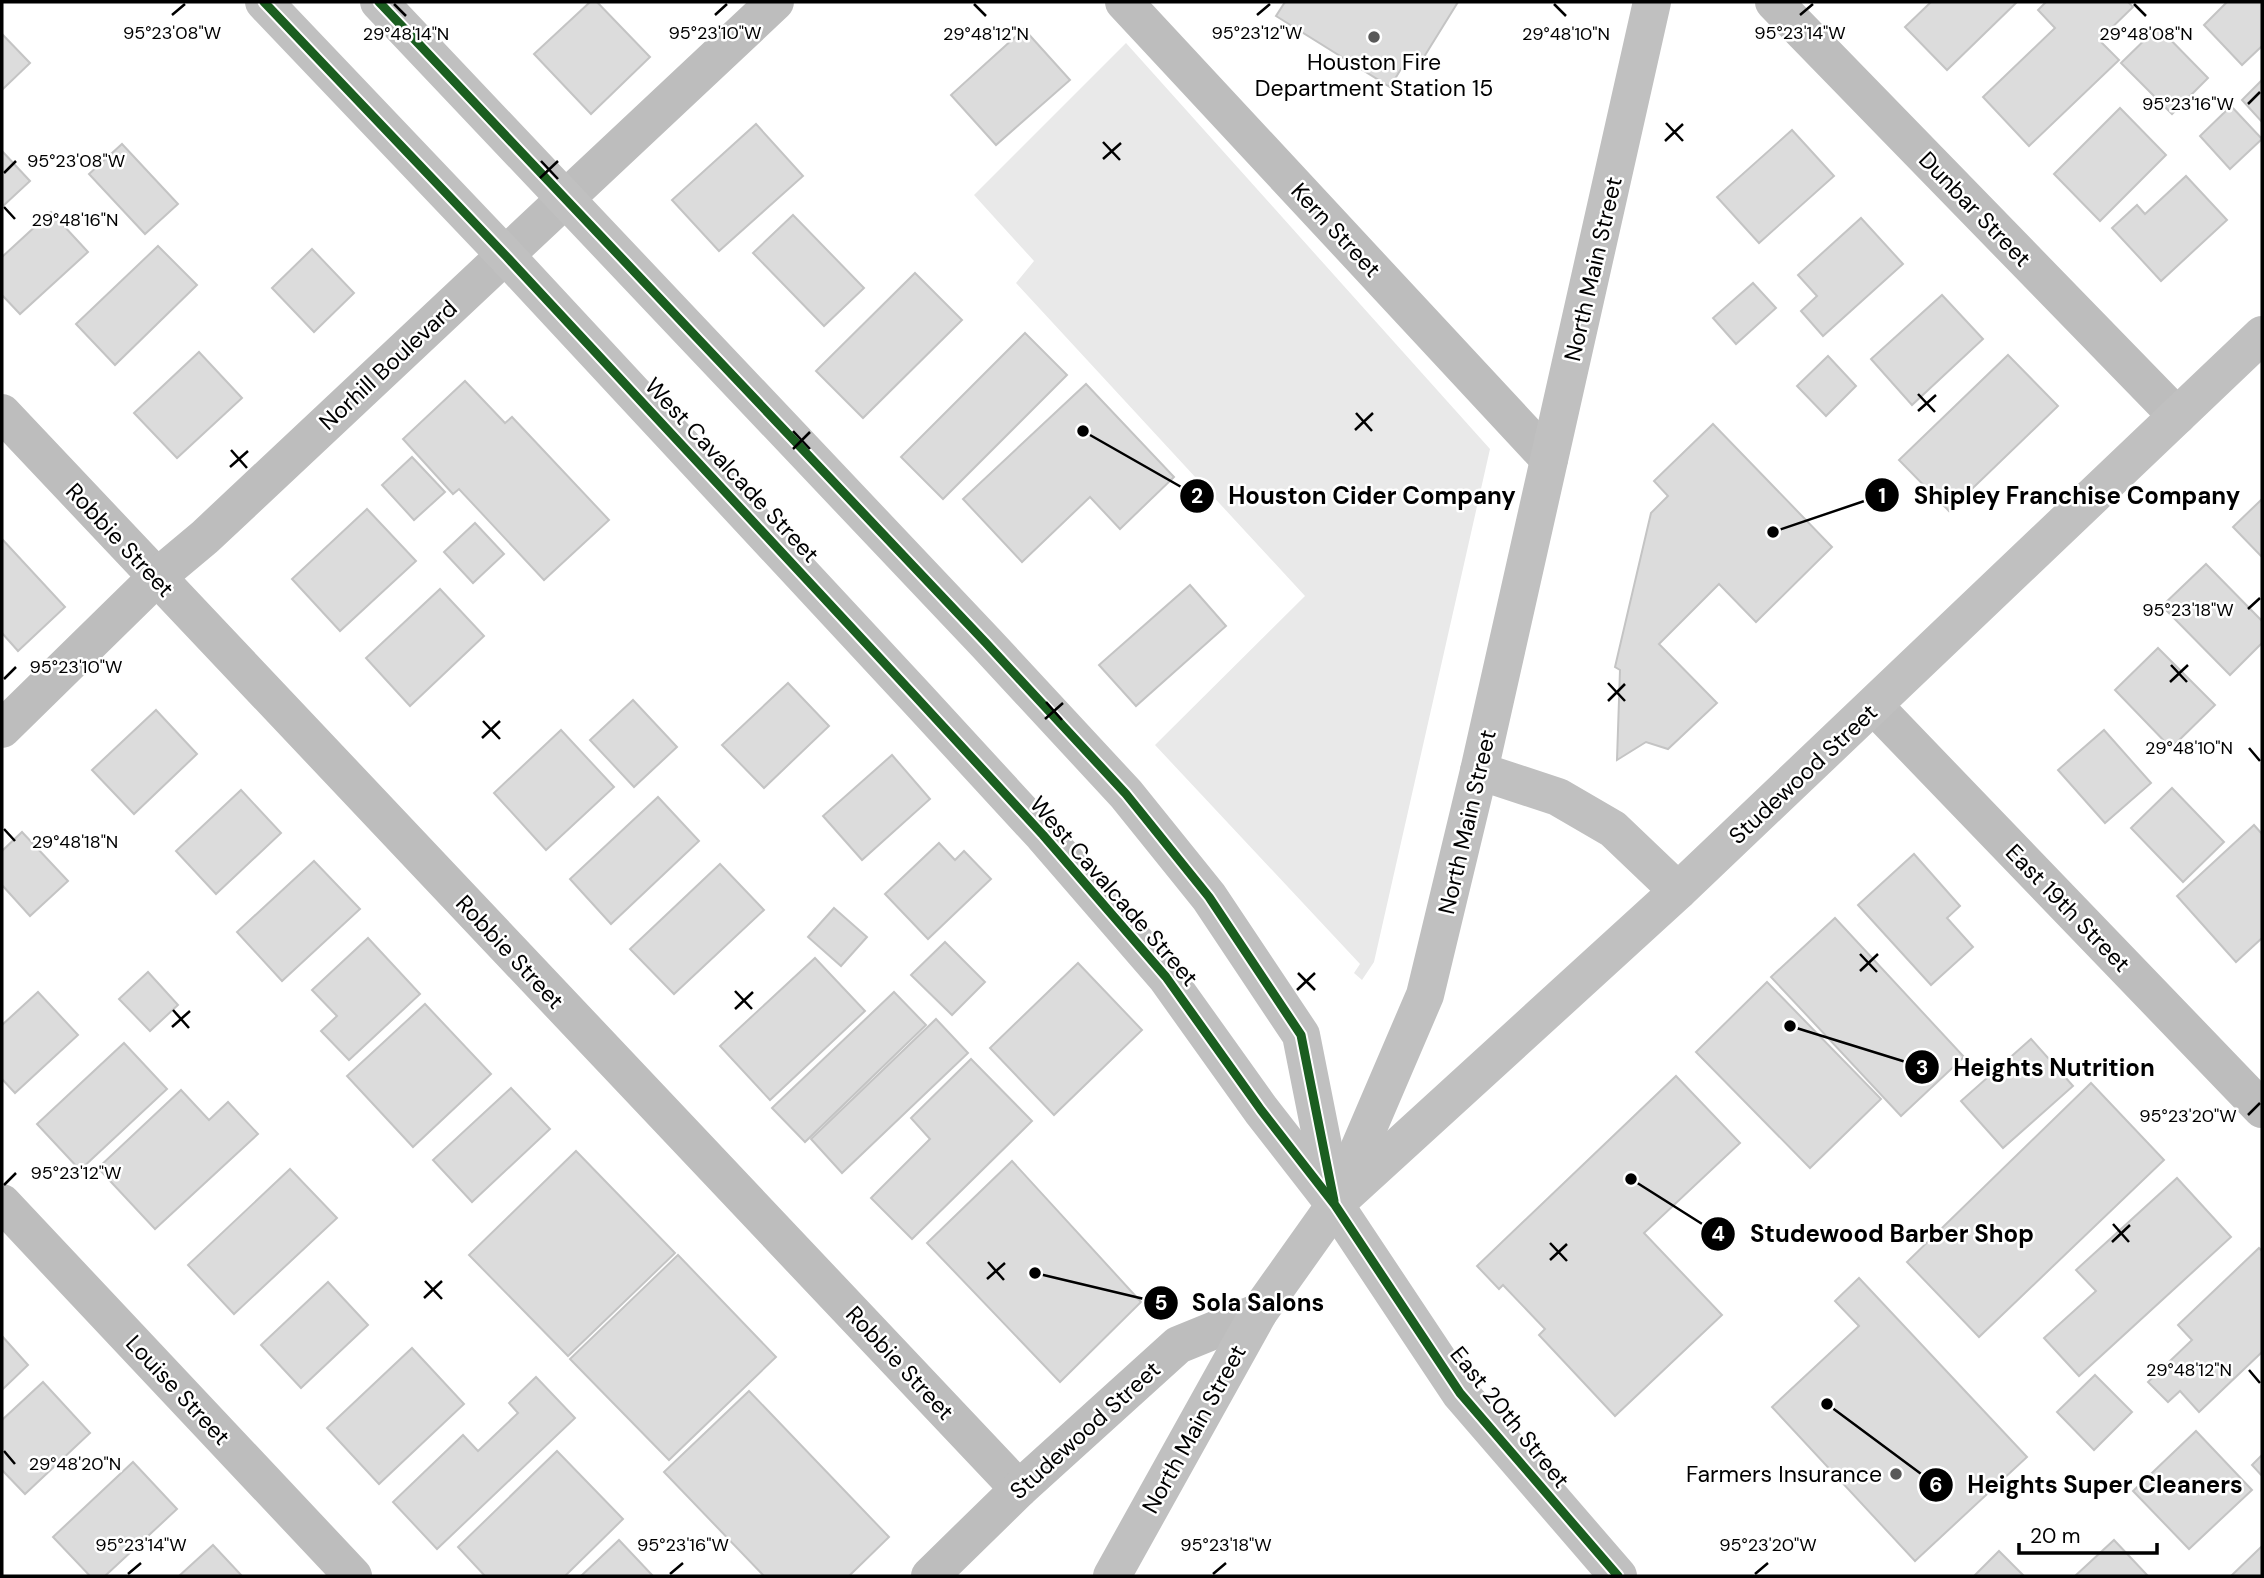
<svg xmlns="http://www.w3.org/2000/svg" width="2264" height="1578" font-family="'DM Sans',sans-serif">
<rect width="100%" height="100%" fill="#fff"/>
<!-- green -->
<path fill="#e9e9e9" d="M1126,43L1490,449L1374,962L1362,980L1354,973L1360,964L1155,745L1305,596L1016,283L1034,261L974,195Z"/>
<!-- building -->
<g fill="#dcdcdc" stroke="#c4c4c4" stroke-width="2">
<path d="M590,2H597L650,57L591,114L534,54Z"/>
<path d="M1285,2H1458L1419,65L1407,59L1390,87L1276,16Z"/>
<path d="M1931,2H2017L1947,70L1905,27Z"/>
<path d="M2046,2H2128L2133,7L2099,40L2119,60L2029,146L1983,97L2055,28L2038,10Z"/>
<path d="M2227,2H2262V46L2242,65L2204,25Z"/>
<path d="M2158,27L2208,78L2172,114L2121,63Z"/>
<path d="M1024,29L1070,80L996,145L951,95Z"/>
<path d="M2,34L30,63L2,90Z"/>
<path d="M2262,80V122L2242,100Z"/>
<path d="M2231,106L2262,139L2230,169L2200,136Z"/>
<path d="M2120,108L2166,155L2100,221L2054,174Z"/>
<path d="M756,124L803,176L719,251L672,200Z"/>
<path d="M1792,130L1834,176L1759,243L1717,197Z"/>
<path d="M122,144L178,204L145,234L89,174Z"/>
<path d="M2,151L30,181L2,207Z"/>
<path d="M2186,176L2227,220L2161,281L2112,228L2137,205L2145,214Z"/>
<path d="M51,212L88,252L20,314L2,295V257Z"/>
<path d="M793,215L864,288L824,326L753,253Z"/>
<path d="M1861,218L1903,264L1823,336L1801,311L1817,296L1798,275Z"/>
<path d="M158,246L197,285L115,365L76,324Z"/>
<path d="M312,249L354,293L314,332L272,288Z"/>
<path d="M915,273L962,320L863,418L816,371Z"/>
<path d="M1753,283L1776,308L1736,344L1713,318Z"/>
<path d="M1942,295L1983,339L1912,405L1871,359Z"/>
<path d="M1025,333L1067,375L943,499L901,457Z"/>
<path d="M199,352L242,398L177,458L134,413Z"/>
<path d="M2008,355L2058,406L1949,511L1899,460Z"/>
<path d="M1828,356L1856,386L1826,416L1797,386Z"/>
<path d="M465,381L505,423L512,417L609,520L544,580L459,489L453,494L403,439Z"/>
<path d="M1086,384L1174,477L1120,529L1090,497L1022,562L963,499Z"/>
<path d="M1713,424L1832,547L1756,622L1719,584L1659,644L1717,703L1668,749L1646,742L1617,760L1620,670L1615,667L1651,513L1668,496L1654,481Z"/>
<path d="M412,457L445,492L414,520L382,485Z"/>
<path d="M2262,499V557L2233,527Z"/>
<path d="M367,509L416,561L340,631L292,579Z"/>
<path d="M475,523L504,554L473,583L444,552Z"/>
<path d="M2,539L65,607L18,651L2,633Z"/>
<path d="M2206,564L2262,621V643L2230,675L2162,606Z"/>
<path d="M1190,585L1226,626L1136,706L1099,665Z"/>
<path d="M440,589L484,636L410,706L366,658Z"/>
<path d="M2158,648L2215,705L2171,748L2115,690Z"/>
<path d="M788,683L829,726L764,788L722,745Z"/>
<path d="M633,700L677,747L634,787L590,740Z"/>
<path d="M156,710L197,754L134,814L92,770Z"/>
<path d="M561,730L614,787L546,850L494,793Z"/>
<path d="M2104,730L2151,783L2105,823L2058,770Z"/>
<path d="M892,755L930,799L862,860L823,816Z"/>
<path d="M2172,788L2224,842L2183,882L2131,828Z"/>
<path d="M241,790L281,833L216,894L176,851Z"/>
<path d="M658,797L699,841L611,924L570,879Z"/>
<path d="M2254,825L2262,834V938L2236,962L2177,896Z"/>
<path d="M22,832L68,881L30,916L2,885V851Z"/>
<path d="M939,843L955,860L964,851L991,879L928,939L885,894Z"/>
<path d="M1914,854L1960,906L1947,918L1973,947L1931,985L1858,905Z"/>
<path d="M314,861L360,909L282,981L237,932Z"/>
<path d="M720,864L764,910L674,994L630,949Z"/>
<path d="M834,908L867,937L841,966L808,937Z"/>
<path d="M1835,918L1964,1057L1901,1116L1771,977Z"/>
<path d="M368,938L420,994L349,1060L321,1031L337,1016L312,990Z"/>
<path d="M945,942L985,982L952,1015L911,975Z"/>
<path d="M815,958L865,1011L770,1100L720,1046Z"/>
<path d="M1078,963L1142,1030L1054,1115L990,1048Z"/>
<path d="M148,972L178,1005L150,1031L119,999Z"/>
<path d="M1767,982L1881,1099L1810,1168L1696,1052Z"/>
<path d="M38,992L78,1035L15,1093L2,1079V1025Z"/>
<path d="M894,992L926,1025L805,1142L772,1108Z"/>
<path d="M425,1004L491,1074L413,1147L347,1076Z"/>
<path d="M936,1019L968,1053L842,1173L811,1139Z"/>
<path d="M2031,1039L2073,1086L2003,1148L1961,1101Z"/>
<path d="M124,1043L167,1089L80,1170L37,1124Z"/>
<path d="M971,1059L1032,1121L912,1239L871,1198L930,1139L911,1118Z"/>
<path d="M1676,1076L1740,1143L1644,1233L1722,1315L1615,1416L1539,1335L1545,1329L1503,1285L1499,1289L1477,1266Z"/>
<path d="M2091,1083L2164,1160L1979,1337L1907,1262Z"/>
<path d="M511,1088L550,1129L472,1202L433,1160Z"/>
<path d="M181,1090L209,1120L228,1102L258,1134L155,1229L98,1168Z"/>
<path d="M576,1151L675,1253L568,1356L469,1255Z"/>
<path d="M1012,1161L1141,1302L1060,1382L927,1243Z"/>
<path d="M290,1169L337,1218L234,1314L188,1265Z"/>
<path d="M2177,1178L2231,1237L2079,1376L2044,1338L2096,1291L2076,1270Z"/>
<path d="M2259,1248L2262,1251V1352L2199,1412L2180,1391L2168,1402L2148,1382L2192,1340L2178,1325Z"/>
<path d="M678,1255L776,1357L669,1460L570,1359Z"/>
<path d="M1859,1278L2027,1457L1915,1561L1772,1407L1859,1326L1835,1301Z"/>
<path d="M328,1282L368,1325L301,1388L261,1345Z"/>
<path d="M2,1336L28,1365L2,1390Z"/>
<path d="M412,1348L464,1404L379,1484L327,1428Z"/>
<path d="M2095,1375L2132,1412L2094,1450L2057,1412Z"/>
<path d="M536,1377L575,1418L437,1549L393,1502L463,1435L478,1451L518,1413L509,1403Z"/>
<path d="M43,1382L90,1433L25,1494L2,1470V1420Z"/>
<path d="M749,1391L889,1537L849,1576H764L664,1472Z"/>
<path d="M2196,1431L2252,1490L2189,1549L2133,1491Z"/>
<path d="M557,1451L623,1519L565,1576H485L458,1547Z"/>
<path d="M2262,1455V1476L2252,1465Z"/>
<path d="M133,1462L177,1509L105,1576H90L53,1537Z"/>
<path d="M619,1540L653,1576H581Z"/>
<path d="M2114,1540L2148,1576H2075Z"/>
<path d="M213,1545L242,1576H179Z"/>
<path d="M2262,1546V1576H2231Z"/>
<path d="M1999,1551L2024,1576H1974Z"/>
</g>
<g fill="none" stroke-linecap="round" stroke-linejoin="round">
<!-- street -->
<g stroke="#bdbdbd" stroke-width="38">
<path d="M1124,2L1549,459"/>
<path d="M1774,2L2177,416"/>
<path d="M2,413L1019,1489"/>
<path d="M1875,707L2262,1109"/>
<path d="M2,729L156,578L205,537L775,2"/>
<path d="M2,1203L353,1576"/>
<path d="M930,1576L1019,1489L1178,1345L1259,1312"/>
</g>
<!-- secondary -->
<g stroke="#c0c0c0" stroke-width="38">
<path d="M264,2L506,256L915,696L1043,835L1166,977L1261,1110L1335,1205L1460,1393L1618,1576"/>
<path d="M379,2L986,643L1126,794L1209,897L1301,1035L1333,1196"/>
<path d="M1479,771L1558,797L1613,829L1678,891"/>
<path d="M1345,1195L1678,891L2262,335"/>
<path d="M1112,1576L1259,1312L1335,1205L1425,995L1479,771L1652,2"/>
</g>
<!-- cycleway casing -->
<g stroke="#fff" stroke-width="13">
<g id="cycleway">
<path d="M264,2L506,256L915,696L1043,835L1166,977L1261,1110L1335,1205L1460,1393L1618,1576"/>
<path d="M379,2L986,643L1126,794L1209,897L1301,1035L1334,1201"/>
</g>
</g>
<!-- cycleway -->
<use href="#cycleway" stroke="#1b5e20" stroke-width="9"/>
</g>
<!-- ticks -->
<path fill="none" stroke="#000" stroke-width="2.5" d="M394,4L406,16M974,4L986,16M1554,4L1566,16M2134,4L2146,16M172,15L185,4M715,15L727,4M1257,15L1270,4M1800,15L1813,4M2248,104L2260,92M1666,123L1683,141M1665,141L1683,124M1103,142L1120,160M1103,159L1121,143M541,161L558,179M4,173L16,161M540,178L558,161M4,207L15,219M1918,394L1935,412M1918,411L1936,395M1356,413L1372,431M1355,430L1373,413M793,431L810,449M793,449L810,432M231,450L247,468M230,467L248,451M2248,609L2260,598M2171,665L2187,682M4,679L16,667M2170,682L2188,665M1608,683L1625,701M1608,701L1625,684M1046,702L1062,720M1045,719L1063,703M483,721L500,739M482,738L500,721M2249,748L2260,761M4,829L15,841M1860,954L1877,972M1860,971L1878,954M1298,973L1315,990M1297,990L1315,973M735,991L752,1009M735,1009L753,992M173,1010L189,1028M172,1027L190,1011M2248,1115L2260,1103M4,1185L16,1173M2113,1224L2129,1242M2112,1242L2130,1225M1550,1243L1567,1261M1550,1260L1567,1244M988,1262L1004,1280M987,1279L1005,1263M425,1281L442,1299M424,1298L442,1281M2249,1370L2260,1383M4,1451L15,1464M128,1574L141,1563M670,1574L683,1563M1213,1574L1226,1563M1755,1574L1768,1563"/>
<!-- markers -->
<g fill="#595959" stroke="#fff" stroke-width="2.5">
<circle cx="1374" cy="37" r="7"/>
<circle cx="1896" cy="1474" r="7"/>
</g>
<g text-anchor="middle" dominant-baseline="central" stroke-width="5" stroke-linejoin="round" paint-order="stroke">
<!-- poi labels -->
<g font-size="23" fill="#000" stroke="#fff">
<text x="1374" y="62">Houston Fire<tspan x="1374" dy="26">Department Station 15</tspan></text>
<text x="1882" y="1474" text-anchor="end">Farmers Insurance</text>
</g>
<!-- street labels -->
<g font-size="23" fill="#000" stroke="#fff">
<text transform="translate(1975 209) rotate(46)">Dunbar Street</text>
<text transform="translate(1336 230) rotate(47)">Kern Street</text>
<text transform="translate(1593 269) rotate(-77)">North Main Street</text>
<text transform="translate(388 365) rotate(-43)">Norhill Boulevard</text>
<text transform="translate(732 470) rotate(47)">West Cavalcade Street</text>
<text transform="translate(120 540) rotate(47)">Robbie Street</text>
<text transform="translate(1803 774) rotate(-43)">Studewood Street</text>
<text transform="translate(1467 822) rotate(-77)">North Main Street</text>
<text transform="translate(1114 891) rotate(49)">West Cavalcade Street</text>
<text transform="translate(2068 908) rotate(46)">East 19th Street</text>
<text transform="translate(510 952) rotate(47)">Robbie Street</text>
<text transform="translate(900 1363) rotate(47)">Robbie Street</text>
<text transform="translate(178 1390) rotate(47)">Louise Street</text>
<text transform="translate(1510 1417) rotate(51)">East 20th Street</text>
<text transform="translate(1194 1429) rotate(-61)">North Main Street</text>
<text transform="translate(1085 1430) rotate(-42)">Studewood Street</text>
</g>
</g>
<g font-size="18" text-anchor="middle" fill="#000" stroke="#fff" stroke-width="5" stroke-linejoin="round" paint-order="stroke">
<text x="172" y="39">95°23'08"W</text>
<text x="715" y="39">95°23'10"W</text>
<text x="1257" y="39">95°23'12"W</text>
<text x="1800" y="39">95°23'14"W</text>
<text x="406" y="40">29°48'14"N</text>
<text x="986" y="40">29°48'12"N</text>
<text x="1566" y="40">29°48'10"N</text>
<text x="2146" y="40">29°48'08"N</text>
<text x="2188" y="110">95°23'16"W</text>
<text x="76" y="167">95°23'08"W</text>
<text x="75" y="226">29°48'16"N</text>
<text x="2188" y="616">95°23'18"W</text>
<text x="76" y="673">95°23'10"W</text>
<text x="2189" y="754">29°48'10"N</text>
<text x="75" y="848">29°48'18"N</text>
<text x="2188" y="1122">95°23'20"W</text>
<text x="76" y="1179">95°23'12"W</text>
<text x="2189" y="1376">29°48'12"N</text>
<text x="75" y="1470">29°48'20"N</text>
<text x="141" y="1551">95°23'14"W</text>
<text x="683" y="1551">95°23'16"W</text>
<text x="1226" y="1551">95°23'18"W</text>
<text x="1768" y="1551">95°23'20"W</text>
</g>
<!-- callouts -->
<path fill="none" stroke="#000" stroke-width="2.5" d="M1773 532L1882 495M1083 431L1197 496M1790 1026L1922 1067M1631 1179L1718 1234M1035 1273L1161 1303M1827 1404L1936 1485"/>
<g fill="#000" stroke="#fff" stroke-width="2.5">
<circle cx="1773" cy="532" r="7"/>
<circle cx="1083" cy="431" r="7"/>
<circle cx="1790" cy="1026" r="7"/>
<circle cx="1631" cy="1179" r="7"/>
<circle cx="1035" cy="1273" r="7"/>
<circle cx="1827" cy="1404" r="7"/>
<circle cx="1882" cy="495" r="18"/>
<circle cx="1197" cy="496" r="18"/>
<circle cx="1922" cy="1067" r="18"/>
<circle cx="1718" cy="1234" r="18"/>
<circle cx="1161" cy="1303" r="18"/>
<circle cx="1936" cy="1485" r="18"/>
</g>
<g font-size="21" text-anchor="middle" font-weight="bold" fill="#fff">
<text x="1882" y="503">1</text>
<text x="1197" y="503">2</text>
<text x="1922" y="1075">3</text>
<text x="1718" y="1241">4</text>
<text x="1161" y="1310">5</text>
<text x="1936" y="1492">6</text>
</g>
<g font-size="24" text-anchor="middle" font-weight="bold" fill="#000" stroke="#fff" stroke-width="5" stroke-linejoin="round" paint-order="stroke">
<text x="2077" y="504">Shipley Franchise Company</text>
<text x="1372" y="504">Houston Cider Company</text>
<text x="2054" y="1076">Heights Nutrition</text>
<text x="1892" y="1242">Studewood Barber Shop</text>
<text x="1258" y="1311">Sola Salons</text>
<text x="2105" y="1493">Heights Super Cleaners</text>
</g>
<!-- border -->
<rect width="2264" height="1578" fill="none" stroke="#000000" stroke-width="7"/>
<!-- scale -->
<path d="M2019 1543v10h138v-10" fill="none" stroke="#000000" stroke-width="3.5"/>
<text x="2030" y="1543" font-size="21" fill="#000000" stroke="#ffffff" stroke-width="5" paint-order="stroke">20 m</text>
</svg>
